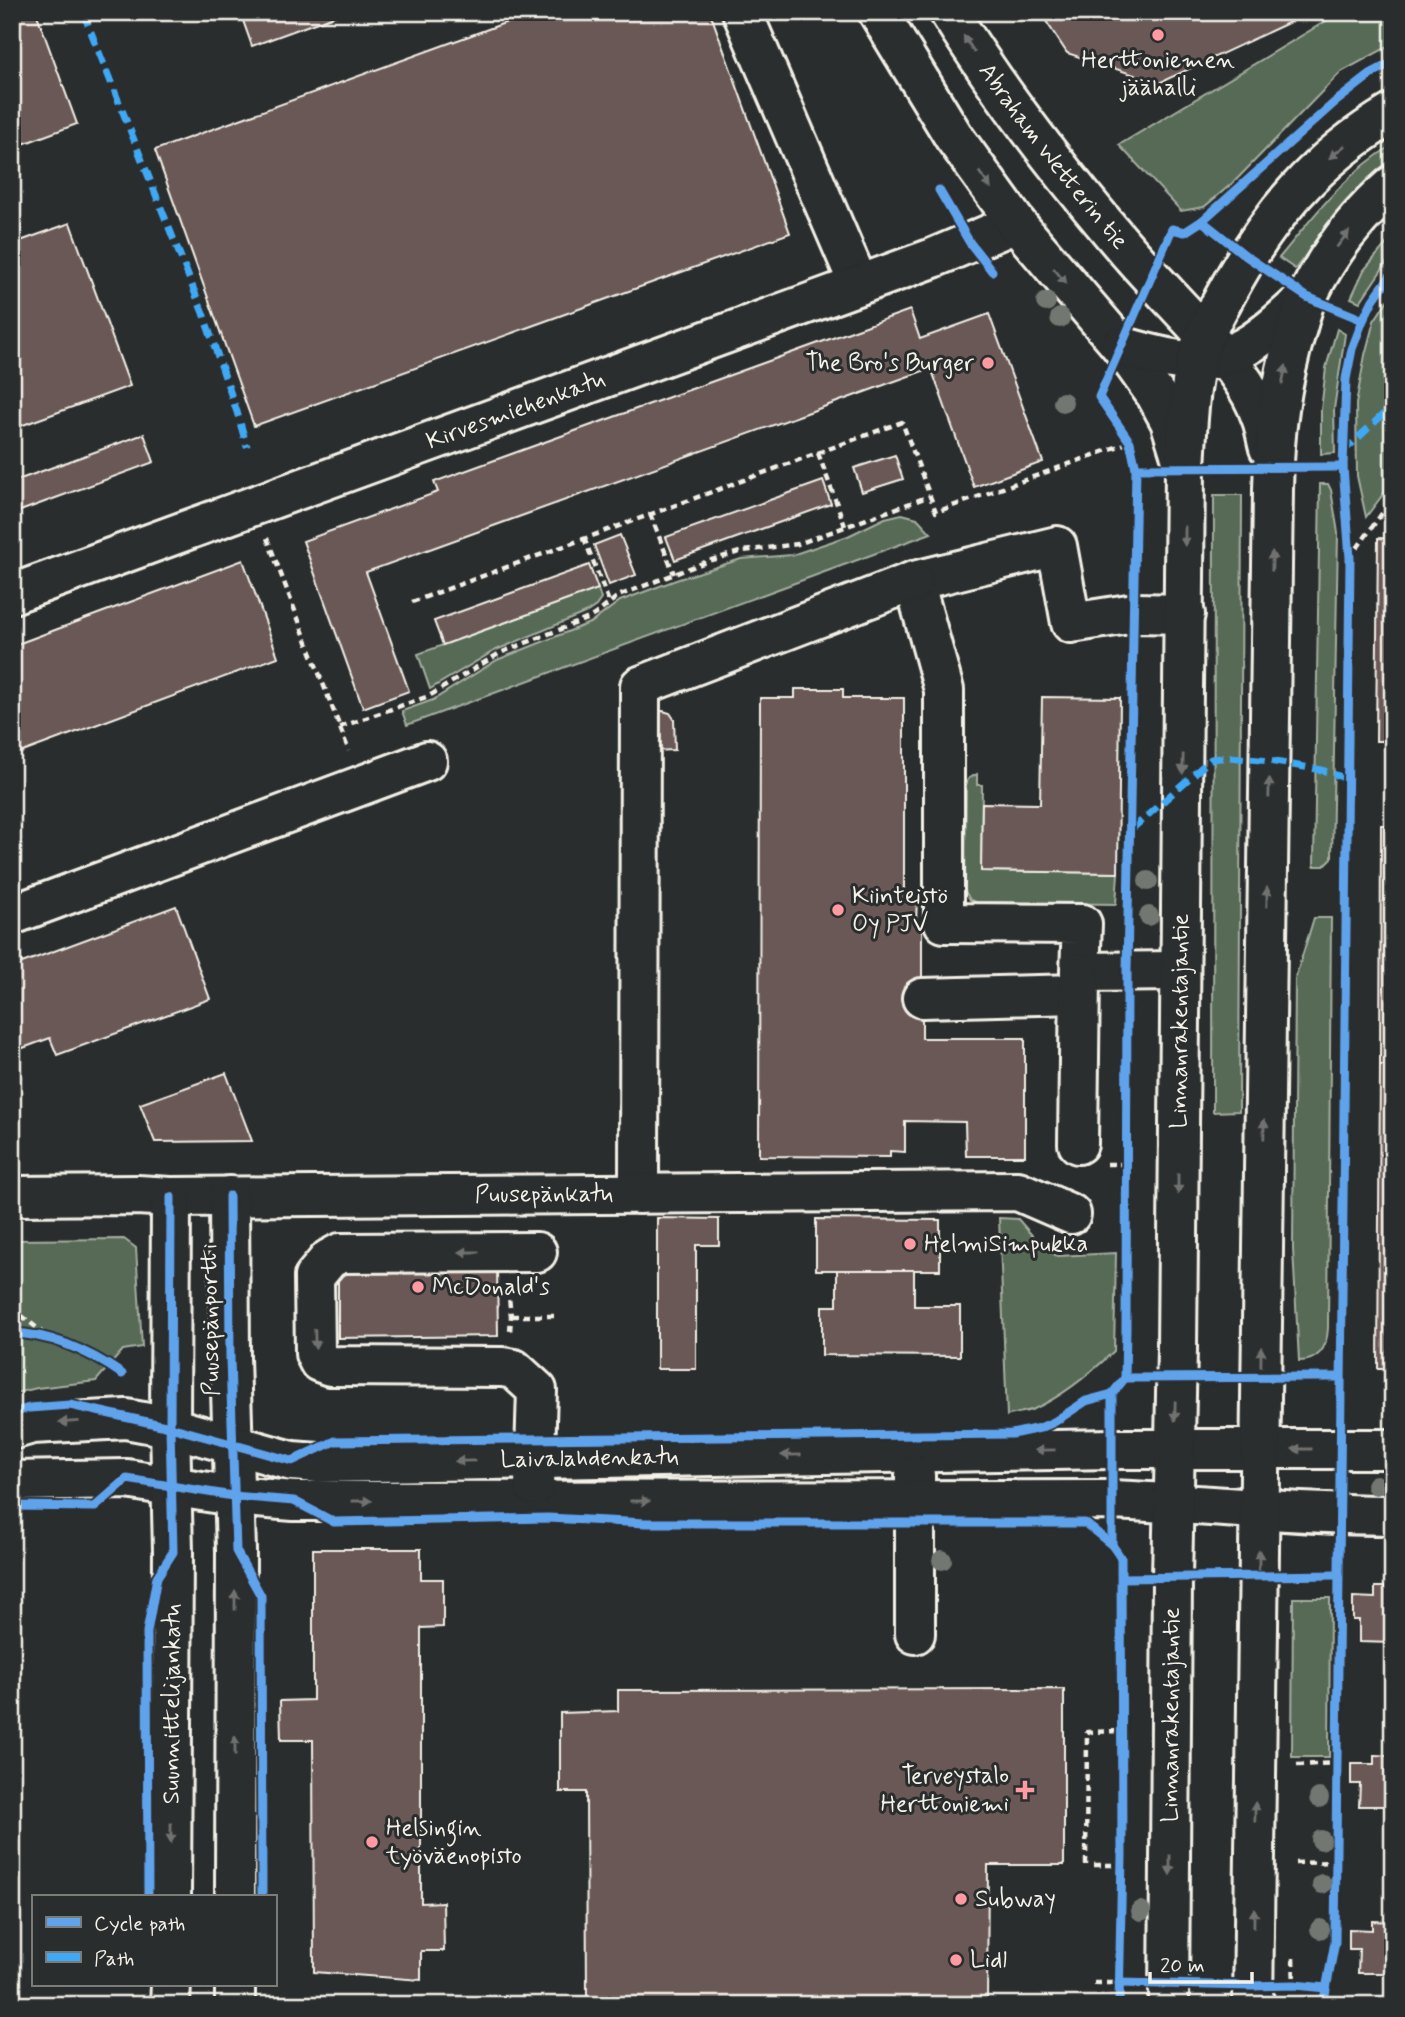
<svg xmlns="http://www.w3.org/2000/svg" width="1405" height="2017" font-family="Mynerve,sans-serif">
<rect width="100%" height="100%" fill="#2a2d2e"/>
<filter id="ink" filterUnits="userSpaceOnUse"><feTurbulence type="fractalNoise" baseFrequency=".0143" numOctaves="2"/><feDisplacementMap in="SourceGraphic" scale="14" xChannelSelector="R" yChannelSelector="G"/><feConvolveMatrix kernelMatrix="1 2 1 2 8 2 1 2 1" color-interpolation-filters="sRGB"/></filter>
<g filter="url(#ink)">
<!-- green -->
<g fill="#566b57" stroke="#a5aea0" stroke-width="2">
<path d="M1341,12H1393V44L1341,72L1235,181L1204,207L1181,211L1119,145Z"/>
<path d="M1393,145V164L1363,189L1328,227L1295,269L1279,258C1313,217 1345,173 1393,145Z"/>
<path d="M1393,236V253L1360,302L1351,298L1364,270Z"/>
<path d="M1393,292V481L1366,517L1357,476L1356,404L1365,355L1374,321Z"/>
<path d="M1337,329L1345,334L1334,409L1335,453L1321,454V410L1326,368Z"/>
<path d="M1320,484H1328L1331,490L1338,533L1332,858L1324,866H1314Z"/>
<path d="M1214,495H1242L1239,1111L1213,1112Z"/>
<path d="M902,514L917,518L931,533L407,725L402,711L433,700L497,660L592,622L620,601L676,580L741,559L792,555L848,536L885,518Z"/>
<path d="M598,589L601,599L596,606L587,612L494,651L430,689L418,654Z"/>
<path d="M977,774V785H982L981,871L1118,873L1116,904L976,902L970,900L965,891L966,783L969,778Z"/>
<path d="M1314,918H1331L1328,1328C1327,1347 1320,1361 1299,1361L1293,1249L1295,979Z"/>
<path d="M999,1218L1018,1219L1042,1247L1057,1256L1116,1253L1114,1351C1091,1373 1063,1396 1034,1409C1026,1412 1016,1413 1007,1416Z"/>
<path d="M124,1239L136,1248L142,1347L123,1350L96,1381L37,1388L12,1394V1240Z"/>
<path d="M1293,1598H1330L1329,1757H1292Z"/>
</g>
<!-- building -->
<g fill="#6a5856" stroke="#f4f1e8" stroke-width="2">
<path d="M12,12H36L77,124L12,148Z"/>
<path d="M240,12H345L252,46Z"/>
<path d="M535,12H710L790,233L254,426L155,150Z"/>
<path d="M1040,12H1299L1301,17L1159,83L1067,53Z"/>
<path d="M70,223L130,386L12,429V244Z"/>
<path d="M910,310L920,339L989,314L1043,462L974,487L931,368L815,410L366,572L409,691L363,708L303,541L438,492L434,482Z"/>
<path d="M144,434L154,462L12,514V482Z"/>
<path d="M895,455L903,479L862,492L854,468Z"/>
<path d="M823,481L831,504L675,560L666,537Z"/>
<path d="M620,535L636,575L609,585L594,545Z"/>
<path d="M1378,538L1393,539V741H1376Z"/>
<path d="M243,560L278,657L12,756V646Z"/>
<path d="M589,565L598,589L443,645L434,621Z"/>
<path d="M795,689H843V698H904V894H917L916,926L922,925V1038H1025V1156H966L965,1122L905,1121V1152L890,1151V1157L759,1156L760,698H795Z"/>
<path d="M1042,697L1120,698L1118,873L981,871L982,803L1040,804Z"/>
<path d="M663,711L670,713L674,719L675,750L650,751L657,712Z"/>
<path d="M1381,825H1393V1065H1380Z"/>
<path d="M176,906L210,999L57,1055L50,1038L12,1052V951L17,949L22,963Z"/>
<path d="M1380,1065H1393V1369H1378Z"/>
<path d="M226,1073L252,1141L155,1142L140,1104Z"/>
<path d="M657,1218L719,1219V1245H696V1369H657Z"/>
<path d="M816,1219L940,1220V1270H816Z"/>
<path d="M497,1266L498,1336L338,1338V1272H361V1268Z"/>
<path d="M837,1270H914V1306H960V1356L822,1355V1306H837Z"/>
<path d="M313,1549H421V1579H443V1627L421,1628V1903L443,1902L444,1951H421V1980L314,1972L313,1740H281L280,1701L313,1700Z"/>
<path d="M1375,1587H1393V1643L1359,1642V1620H1353V1597L1375,1598Z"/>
<path d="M1064,1689V1865H988L987,2005H675L587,1999L586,1792H560V1713L618,1711V1690Z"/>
<path d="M1374,1755L1393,1756V1806H1359L1360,1784H1351V1764H1374Z"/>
<path d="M1372,1921L1393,1922V1973H1358L1359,1949H1349V1929L1372,1930Z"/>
</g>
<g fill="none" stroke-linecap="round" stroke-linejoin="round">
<!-- minor casing -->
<g stroke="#f4f1e8" stroke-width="44">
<g id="minor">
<path d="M742,12L859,285"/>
<path id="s1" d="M12,594L933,258L1016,223"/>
<path d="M12,915L427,761"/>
<path d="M1180,971L1080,972L1082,924L944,923V690L914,581L1057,546L1071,623L1135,613L1185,614"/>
<path d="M922,998L1079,994"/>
<path d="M1078,1144L1080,972"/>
<path d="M639,1194L640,686L914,581"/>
<path id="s2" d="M12,1196L137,1195L171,1197L1018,1191L1071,1214"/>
<path d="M229,1196L230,1358L236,1551L235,1896"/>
<path id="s3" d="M12,1430L32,1424L126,1419L170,1427L292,1461L318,1463L1113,1449H1393"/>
<path d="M915,1475V1634"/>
<path d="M12,1481L127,1479L233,1496L294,1501L1112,1500C1206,1504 1299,1515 1393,1515"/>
<path d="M534,1486L537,1390L514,1369L503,1367L330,1366L319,1362L315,1354L314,1277L329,1259L340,1253L537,1252"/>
<path id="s4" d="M171,1896L173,1552L170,1427L171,1197"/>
<path d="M170,2005L171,1984"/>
<path d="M235,2005V1984"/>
</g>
</g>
<!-- major casing -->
<g stroke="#f4f1e8" stroke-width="44">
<g id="major">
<path d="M878,12L954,137L1016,223L1121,346L1156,395L1170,421L1180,453"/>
<path id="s5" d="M949,12C998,91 1055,165 1114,235C1143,270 1174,301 1204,334C1227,359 1250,384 1261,417C1265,426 1266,438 1269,448"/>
<path d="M1121,346C1142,352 1174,362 1196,361C1241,361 1276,325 1307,297"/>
<path id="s6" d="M1169,2005L1172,1578L1177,1349L1185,468C1187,433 1188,397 1196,362C1201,338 1214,316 1226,294C1267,217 1316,158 1393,113"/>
<path d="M1253,2005L1273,490C1274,434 1280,385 1296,331C1300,319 1302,306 1308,295C1328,254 1358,215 1393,185"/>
</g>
</g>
<!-- path -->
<g stroke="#f4f1e8" stroke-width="4.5" stroke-dasharray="7 5" stroke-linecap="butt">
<path d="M818,453L845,526"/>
<path d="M650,514L674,574"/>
<path d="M267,538L349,751"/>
<path d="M584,538L609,602"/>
<path d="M1350,558L1393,498"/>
<path d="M412,602L902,422L936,512L1130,442"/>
<path d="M340,727L429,696L500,653L589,618L599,612L618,596L708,561L743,551L798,544L930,496"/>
<path d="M1107,1164H1127"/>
<path d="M508,1288L511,1316L510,1332"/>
<path d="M12,1308L47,1336"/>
<path d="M511,1316H556"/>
<path d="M12,1333C52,1334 90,1352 122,1374"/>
<path d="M1297,1765L1336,1763"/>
<path d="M1295,1863L1335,1862"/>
<path d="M1086,1865L1087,1732L1122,1731"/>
<path d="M1094,1865H1121"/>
<path d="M1293,1958L1294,1985"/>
<path d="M1094,1983H1119"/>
<path d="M121,2005L122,1993"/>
</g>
<!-- minor -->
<use href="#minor" stroke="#2a2d2e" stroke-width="38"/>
<!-- major -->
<use href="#major" stroke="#2a2d2e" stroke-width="38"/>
<!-- quiet -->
<g stroke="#3fa9f5" stroke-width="7" stroke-dasharray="14 7" stroke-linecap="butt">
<path d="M83,12L203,313L237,412L247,447"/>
<path d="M1343,452L1393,405"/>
<path d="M1131,830L1211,759L1230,757L1269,761L1322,770L1347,779"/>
</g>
<!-- cycleway casing -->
<g stroke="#2a2d2e" stroke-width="13">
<g id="cycleway">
<path d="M939,190L970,243L992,271"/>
<path d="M1202,221L1246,256L1307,297L1363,320"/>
<path d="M1136,468L1343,467"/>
<path d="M229,1196L230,1358L236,1551L261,1596L262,1896"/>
<path d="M12,1333C52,1334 90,1352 122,1374"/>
<path d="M1125,1378L1340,1377"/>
<path d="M12,1413L29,1408L70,1405L170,1427L292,1461L335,1441L1012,1434L1040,1428L1054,1422L1086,1401L1112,1394"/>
<path d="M12,1506L95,1507L127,1479L233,1496L294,1501L334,1522L548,1518L646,1523H1085L1112,1545L1121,1558L1122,1855L1119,2005"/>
<path d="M1112,1545V1394L1125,1378L1126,1328L1127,972L1136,468L1130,442L1099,397L1172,229L1185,232L1202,221L1334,103L1374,72L1393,62"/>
<path d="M1122,1578L1337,1575"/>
<path d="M148,1896L147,1632L157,1577L173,1552L170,1427L171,1197"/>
<path d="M1119,1983L1253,1986L1294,1985L1326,1988"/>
<path d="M1323,2005L1335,1942L1350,558L1343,467L1346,379L1352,349L1363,320L1373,300L1393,272"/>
</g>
</g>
<!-- cycleway -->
<use href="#cycleway" stroke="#60a3ed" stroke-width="9"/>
</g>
<!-- trees -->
<g fill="#727871">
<circle cx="1046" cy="302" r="10"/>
<circle cx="1060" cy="318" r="10"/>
<circle cx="1063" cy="402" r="10"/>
<circle cx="1148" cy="881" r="10"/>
<circle cx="1149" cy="916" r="10"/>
<circle cx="1376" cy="1485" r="10"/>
<circle cx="942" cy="1560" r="10"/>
<circle cx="1319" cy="1798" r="10"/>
<circle cx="1321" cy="1840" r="10"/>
<circle cx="1322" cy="1884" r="10"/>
<circle cx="1141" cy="1911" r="10"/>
<circle cx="1320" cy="1929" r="10"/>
</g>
<!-- one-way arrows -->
<defs><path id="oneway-solid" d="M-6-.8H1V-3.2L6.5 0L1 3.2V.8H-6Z" transform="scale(1.75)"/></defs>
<g fill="#71726f">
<use href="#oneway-solid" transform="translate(969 44) rotate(-123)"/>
<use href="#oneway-solid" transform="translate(1337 152) rotate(140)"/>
<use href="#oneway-solid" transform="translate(985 180) rotate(54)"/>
<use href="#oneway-solid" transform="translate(1343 239) rotate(-52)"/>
<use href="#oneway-solid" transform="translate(1060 276) rotate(50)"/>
<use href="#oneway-solid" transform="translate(1284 375) rotate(-78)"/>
<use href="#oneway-solid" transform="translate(1185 536) rotate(90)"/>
<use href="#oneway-solid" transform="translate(1272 561) rotate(-89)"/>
<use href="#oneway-solid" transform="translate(1183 764) rotate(91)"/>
<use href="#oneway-solid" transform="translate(1269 788) rotate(-89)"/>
<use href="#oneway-solid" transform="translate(1267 897) rotate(-89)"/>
<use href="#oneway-solid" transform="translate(1264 1129) rotate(-89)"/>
<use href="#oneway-solid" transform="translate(1178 1184) rotate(90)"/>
<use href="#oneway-solid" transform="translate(469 1252) rotate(180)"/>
<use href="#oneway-solid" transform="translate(315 1339) rotate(89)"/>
<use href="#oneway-solid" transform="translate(1261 1357) rotate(-89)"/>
<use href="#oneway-solid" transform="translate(1175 1411) rotate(91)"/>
<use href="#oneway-solid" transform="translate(69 1422) rotate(177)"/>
<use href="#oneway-solid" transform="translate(1302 1449) rotate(180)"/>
<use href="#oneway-solid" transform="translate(1045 1450) rotate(179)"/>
<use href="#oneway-solid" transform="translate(791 1455) rotate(179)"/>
<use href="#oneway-solid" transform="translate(465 1461) rotate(179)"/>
<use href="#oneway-solid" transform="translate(362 1501)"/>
<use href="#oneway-solid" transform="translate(640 1501)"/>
<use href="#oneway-solid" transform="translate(1259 1560) rotate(-89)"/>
<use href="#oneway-solid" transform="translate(235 1600) rotate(-90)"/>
<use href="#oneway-solid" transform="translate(235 1746) rotate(-90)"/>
<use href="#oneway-solid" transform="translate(1255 1812) rotate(-89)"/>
<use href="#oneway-solid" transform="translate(171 1833) rotate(90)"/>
<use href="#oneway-solid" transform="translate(1170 1865) rotate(90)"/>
<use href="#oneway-solid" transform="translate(1254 1918) rotate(-89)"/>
</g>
</g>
<!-- markers -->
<g fill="#ff9aa2" stroke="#2a2d2e" stroke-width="2.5">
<circle cx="1158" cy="35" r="7"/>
<circle cx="988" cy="363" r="7"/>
<circle cx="838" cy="910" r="7"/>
<circle cx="910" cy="1244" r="7"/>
<circle cx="418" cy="1287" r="7"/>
<path d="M1021.5 1779.5h7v7h7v7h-7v7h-7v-7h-7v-7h7z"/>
<circle cx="372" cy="1842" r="7"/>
<circle cx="961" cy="1899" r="7"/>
<circle cx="956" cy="1960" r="7"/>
</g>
<g text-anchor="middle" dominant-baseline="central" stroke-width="6" stroke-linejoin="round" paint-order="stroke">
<!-- poi labels -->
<g font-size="24" fill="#f4f1e8" stroke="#2a2d2e" text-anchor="start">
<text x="1158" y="60" text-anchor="middle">Herttoniemen<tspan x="1158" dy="28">jäähalli</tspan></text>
<text x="974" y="363" text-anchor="end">The Bro's Burger</text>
<text x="852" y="896">Kiinteistö<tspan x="852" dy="28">Oy PJV</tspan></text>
<text x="924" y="1244">HelmiSimpukka</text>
<text x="432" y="1287">McDonald's</text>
<text x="1009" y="1776" text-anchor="end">Terveystalo<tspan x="1009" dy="28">Herttoniemi</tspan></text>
<text x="386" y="1828">Helsingin<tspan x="386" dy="28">työväenopisto</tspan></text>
<text x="975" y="1899">Subway</text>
<text x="970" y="1960">Lidl</text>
</g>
<!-- street labels -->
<g font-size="24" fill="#f4f1e8" stroke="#2a2d2e">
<text stroke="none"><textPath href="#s5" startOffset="178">Abraham Wetterin tie</textPath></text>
<text stroke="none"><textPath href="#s1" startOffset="536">Kirvesmiehenkatu</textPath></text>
<text stroke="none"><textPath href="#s6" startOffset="984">Linnanrakentajantie</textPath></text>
<text stroke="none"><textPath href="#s2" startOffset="532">Puusepänkatu</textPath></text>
<text transform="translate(211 1320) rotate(-91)">Puusepänportti</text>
<text stroke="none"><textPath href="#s3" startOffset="584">Laivalahdenkatu</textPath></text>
<text stroke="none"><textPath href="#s4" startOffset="192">Suunnittelijankatu</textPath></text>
<text stroke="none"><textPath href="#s6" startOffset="290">Linnanrakentajantie</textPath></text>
</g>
</g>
<!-- margin -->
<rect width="1405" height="2017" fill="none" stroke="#2a2d2e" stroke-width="42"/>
<rect x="21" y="21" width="1363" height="1975" fill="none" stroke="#f4f1e8" stroke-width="2.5" filter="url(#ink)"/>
<!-- legend -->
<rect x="32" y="1895" width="245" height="91" fill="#2a2d2e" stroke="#7b7b78" stroke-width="2"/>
<rect x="46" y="1917" width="35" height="10" fill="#60a3ed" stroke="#7b7b78" stroke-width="2"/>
<text x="94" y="1930" font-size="21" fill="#f4f1e8">Cycle path</text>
<rect x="46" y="1952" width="35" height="10" fill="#3fa9f5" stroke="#7b7b78" stroke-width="2"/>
<text x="94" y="1965" font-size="21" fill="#f4f1e8">Path</text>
<!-- scale -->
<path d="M1150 1972v10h102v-10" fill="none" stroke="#f4f1e8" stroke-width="3.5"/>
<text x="1160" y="1972" font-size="21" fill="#f4f1e8" stroke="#2a2d2e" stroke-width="5" paint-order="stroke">20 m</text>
</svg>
